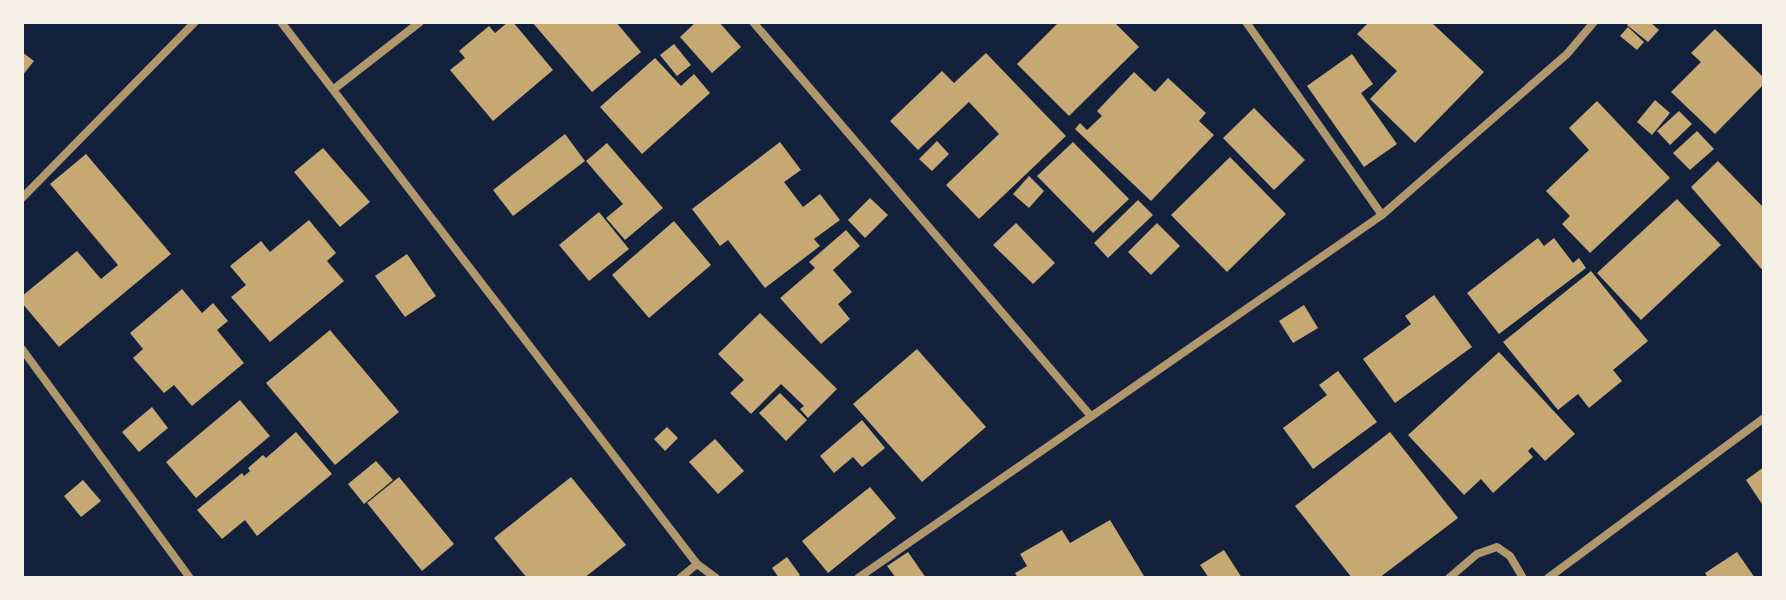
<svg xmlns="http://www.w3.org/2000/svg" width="1786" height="600" font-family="'Work Sans',sans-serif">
<rect width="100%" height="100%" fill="#14213d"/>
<!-- building -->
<g fill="#c6a872">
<path d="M508,22H513L553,70L493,121L450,70L465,58L459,51L489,26L495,33Z"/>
<path d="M532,22H616L641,52L592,92Z"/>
<path d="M696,22H719L741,47L712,73L680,37Z"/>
<path d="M1059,22H1114L1139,47L1069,116L1017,64Z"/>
<path d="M1369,22H1431L1484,72L1415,143L1370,99L1397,71L1357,34Z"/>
<path d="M1630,22H1650L1659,30L1648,42L1627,25Z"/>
<path d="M1628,27L1644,42L1637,50L1620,36Z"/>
<path d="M1715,29L1764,78V84L1715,134L1671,92L1701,62L1691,53Z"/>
<path d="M674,44L691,65L677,76L660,55Z"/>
<path d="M22,52L34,61L22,76Z"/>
<path d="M986,53L1066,136L979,219L946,185L999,134L969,102L918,150L890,121L942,71L954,83Z"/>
<path d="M1352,54L1373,84L1361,93L1397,144L1364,167L1307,86Z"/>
<path d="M655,58L681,86L694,74L710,93L642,154L600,107Z"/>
<path d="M1134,72L1155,92L1168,78L1206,113L1199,121L1214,135L1151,201L1075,129L1080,123L1087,130L1102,116L1097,111Z"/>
<path d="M1655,100L1670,113L1652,135L1637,122Z"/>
<path d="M1597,101L1670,178L1590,253L1562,224L1570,216L1546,191L1589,150L1569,128Z"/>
<path d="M1254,108L1305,160L1274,190L1223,138Z"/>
<path d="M1679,111L1692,124L1670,145L1657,131Z"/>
<path d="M1697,131L1714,149L1690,170L1673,153Z"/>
<path d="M565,134L585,161L513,216L493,190Z"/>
<path d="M937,141L949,154L932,171L919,159Z"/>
<path d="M780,142L801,170L784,182L803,207L820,194L840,220L814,239L820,246L765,288L728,240L720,246L692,209Z"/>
<path d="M1073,142L1129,199L1093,233L1037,176Z"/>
<path d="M607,143L663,208L625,240L606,218L623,204L586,161Z"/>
<path d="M323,148L370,202L340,227L294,172Z"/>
<path d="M86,154L171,254L59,347L22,303V296L77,251L101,279L118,265L50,184Z"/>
<path d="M1230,157L1286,214L1227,272L1171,215Z"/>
<path d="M1718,161L1764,208V272L1691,187Z"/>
<path d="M1029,176L1044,191L1029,208L1013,194Z"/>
<path d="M870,198L888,215L865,238L848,220Z"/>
<path d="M1677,199L1721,245L1641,320L1597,273Z"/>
<path d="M1138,200L1153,215L1108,258L1094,243Z"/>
<path d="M599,212L629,249L589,281L559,245Z"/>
<path d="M309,220L336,253L327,261L344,281L270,342L231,297L246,285L230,266L261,241L270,252Z"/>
<path d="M674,221L711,265L649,318L612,275Z"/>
<path d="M1016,223L1055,263L1033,284L993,245Z"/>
<path d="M1157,223L1180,246L1151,275L1128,252Z"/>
<path d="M846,230L860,246L833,270L852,292L838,304L850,319L821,344L780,298L815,268L809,262Z"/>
<path d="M1538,238L1544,246L1554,238L1573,263L1579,258L1586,268L1499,334L1467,293Z"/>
<path d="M407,254L436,296L405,317L375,276Z"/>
<path d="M1591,271L1648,341L1613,370L1622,381L1589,408L1578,394L1558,410L1503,342Z"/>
<path d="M182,289L202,313L213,303L228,321L217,330L244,363L192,406L174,385L164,393L133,358L143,349L130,333Z"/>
<path d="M1434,295L1472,347L1395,403L1363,359L1411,324L1405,316Z"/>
<path d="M1304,305L1318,328L1293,343L1279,321Z"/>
<path d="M760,313L837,389L808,418L800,409L804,406L781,384L751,414L730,393L744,380L718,354Z"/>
<path d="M330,330L399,412L335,465L266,383Z"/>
<path d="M917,349L986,427L922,482L853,404Z"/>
<path d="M1499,352L1575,434L1545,461L1532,447L1528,451L1533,457L1493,493L1481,479L1464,495L1408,435Z"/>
<path d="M1338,371L1377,422L1313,469L1283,428L1327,395L1319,385Z"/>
<path d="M780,393L807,420L786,441L759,413Z"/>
<path d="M240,400L270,436L196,498L166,462Z"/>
<path d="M152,407L168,428L139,452L122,432Z"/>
<path d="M862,420L885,448L862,467L853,457L834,473L820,456Z"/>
<path d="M667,427L678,438L665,451L654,439Z"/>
<path d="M296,432L332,474L257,536L245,520L222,539L197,510L242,473L244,476L250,471L248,468L263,455L266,458Z"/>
<path d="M1390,432L1458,518L1379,578H1352L1295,506Z"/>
<path d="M715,439L744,471L718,494L689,462Z"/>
<path d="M376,461L393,480L364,504L348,484Z"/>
<path d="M1764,467V507L1746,480Z"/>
<path d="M399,477L454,544L422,571L367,503Z"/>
<path d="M571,477L626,545L584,578H527L494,538Z"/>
<path d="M83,480L101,501L81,517L64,496Z"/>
<path d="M870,487L896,518L828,573L802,541Z"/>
<path d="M1110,520L1144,576L1018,578L1015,573L1027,566L1020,554L1062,530L1070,543Z"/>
<path d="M1224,550L1242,578H1209L1200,565Z"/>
<path d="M908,552L926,578H896L887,566Z"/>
<path d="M1737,552L1755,578H1708L1705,573Z"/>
<path d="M787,557L800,575L796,578H779L772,568Z"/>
</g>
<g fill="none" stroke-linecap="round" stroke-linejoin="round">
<!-- minor -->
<g stroke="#b1986c" stroke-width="8">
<path d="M281,22L697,564L716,578"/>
<path d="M753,22L1090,415"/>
<path d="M1246,22L1382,215"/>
<path d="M334,89L420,22"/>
<path d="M22,198L195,22"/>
<path d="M22,349L190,578"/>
<path d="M680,578L697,564"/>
<path d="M858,578L1382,215L1567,54L1594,22"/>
<path d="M1449,578L1477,554L1497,547L1510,556L1523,578"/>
<path d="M1548,578L1764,418"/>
</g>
</g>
<!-- border -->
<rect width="1786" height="600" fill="none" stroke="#f6f1e7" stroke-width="48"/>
</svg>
